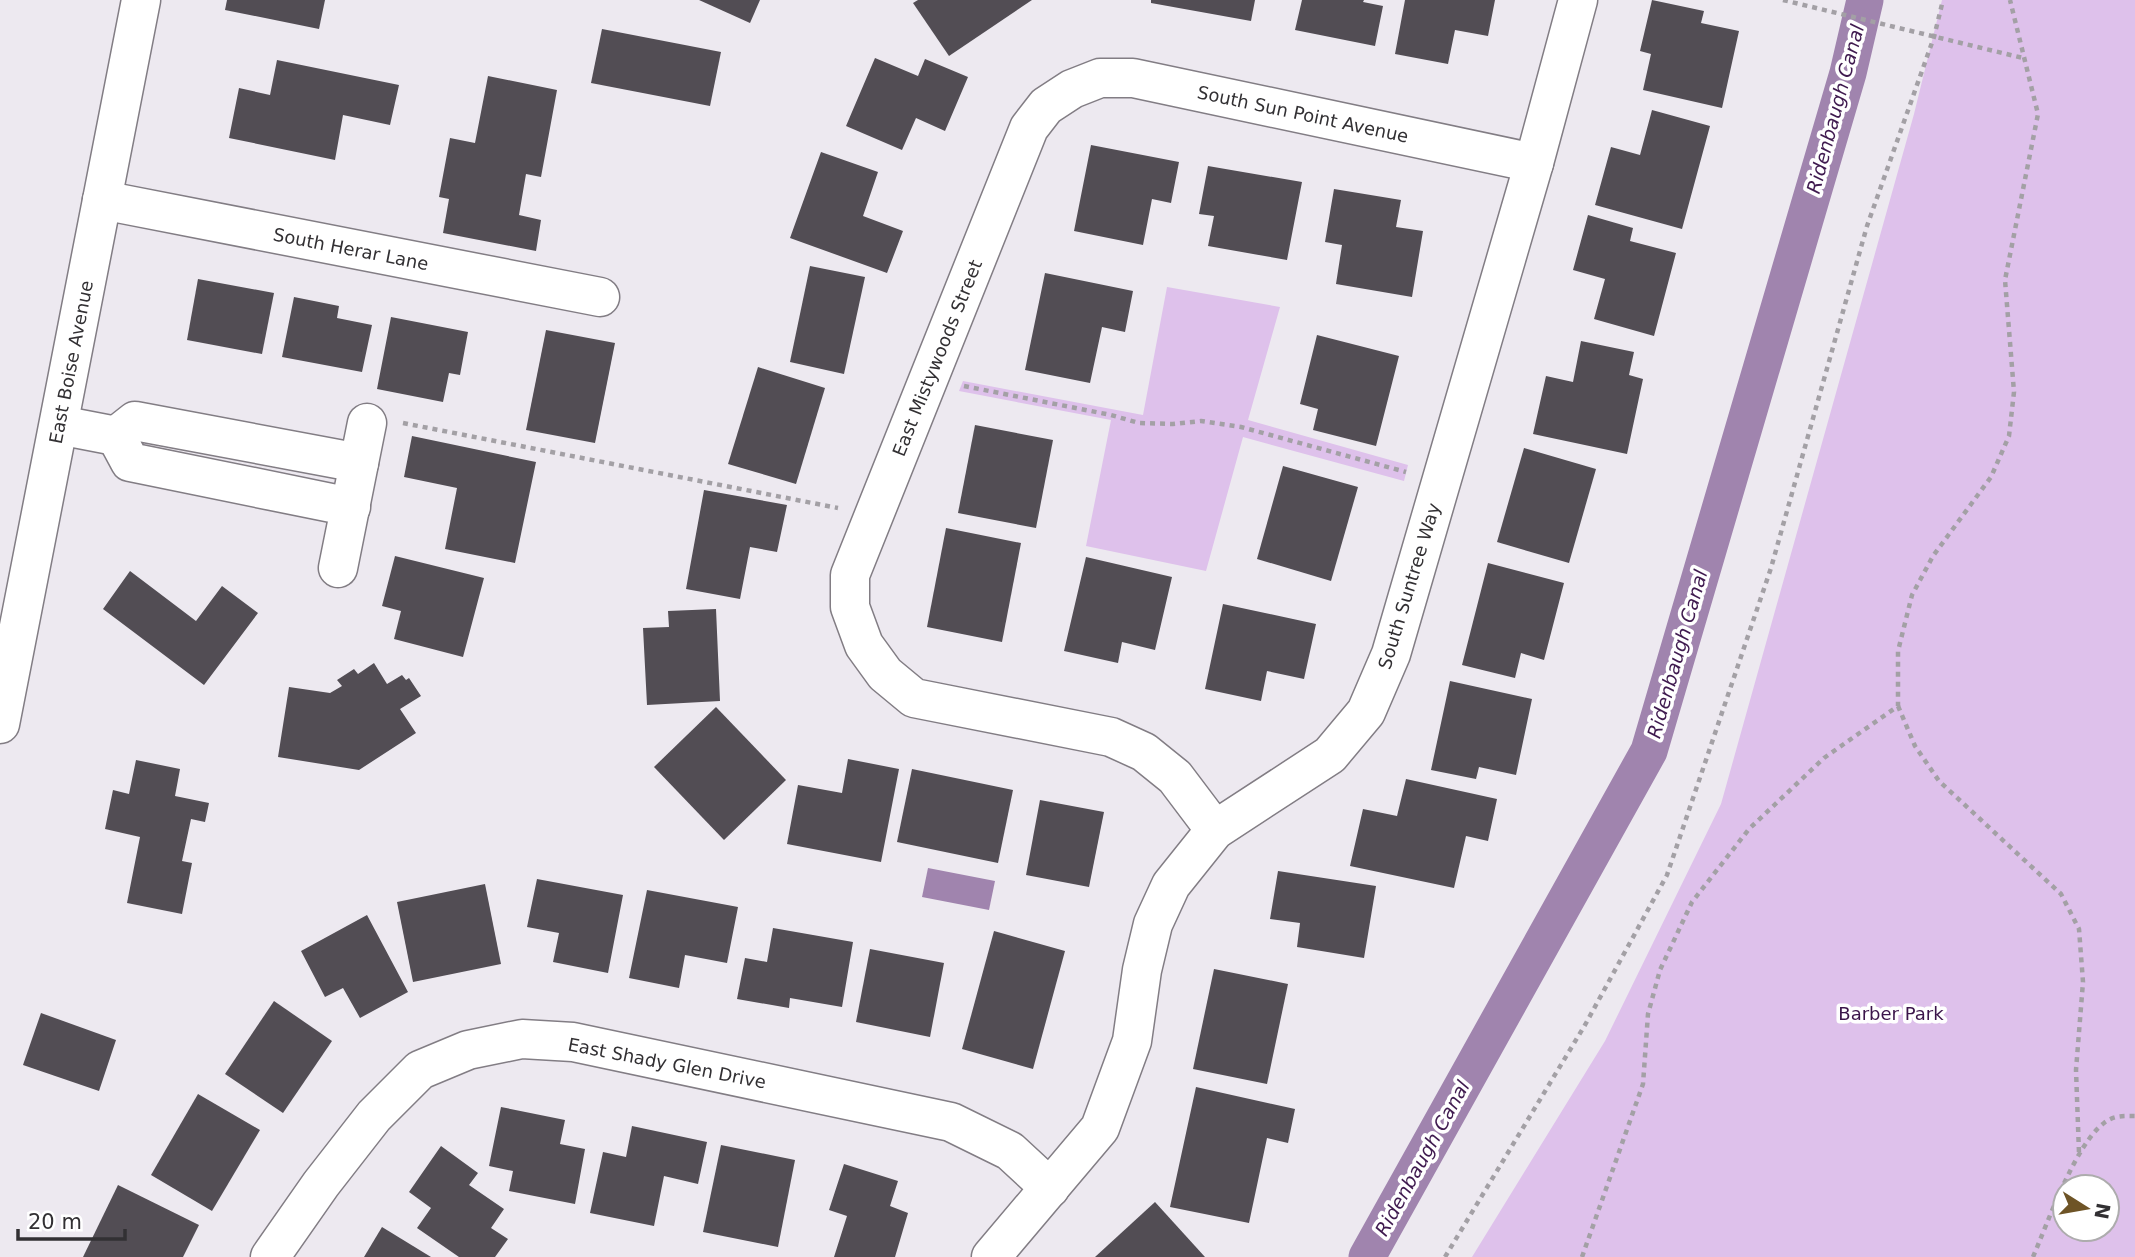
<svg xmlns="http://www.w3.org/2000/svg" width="2135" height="1257" font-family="'DejaVu Sans',sans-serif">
<rect width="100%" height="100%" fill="#ede9f0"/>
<!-- green -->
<g fill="#dec1eb" fill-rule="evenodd">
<path d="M1942,0H2135V1257H1472L1605,1041L1721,804L1914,114ZM2065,1187H2107V1229H2065Z"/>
<path d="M1167,287L1280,307L1248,420L1408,465L1404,481L1243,437L1206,571L1086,546L1111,420L959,391L963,381L1143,415Z"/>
</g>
<!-- water -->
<path fill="#a084ae" d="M928,868L995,881L989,910L922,897Z"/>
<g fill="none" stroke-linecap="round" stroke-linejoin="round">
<!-- canal -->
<path stroke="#a084ae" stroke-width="37" d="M1367,1257L1649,751L1848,73L1865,0"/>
</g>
<!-- building -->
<g fill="#524d54">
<path d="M227,0H325L319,29L225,10Z"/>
<path d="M699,0H760L750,23Z"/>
<path d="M918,0H1032L949,56L913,3Z"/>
<path d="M1151,0H1255L1251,21L1151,3Z"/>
<path d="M1302,0H1364L1363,2L1383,6L1375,46L1295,30Z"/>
<path d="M1405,0H1495L1488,36L1455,30L1448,64L1395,54Z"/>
<path d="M1652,0L1704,11L1701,23L1739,31L1722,108L1643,90L1651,54L1640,51Z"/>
<path d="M602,29L721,52L710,106L591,83Z"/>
<path d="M875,58L918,76L925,59L968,77L945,131L916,118L902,150L846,126Z"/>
<path d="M277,60L399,85L390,125L343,115L335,160L229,138L239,88L270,95Z"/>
<path d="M488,76L557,90L541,177L526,174L519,215L541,220L536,251L443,233L449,199L439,197L450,138L475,143Z"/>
<path d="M1652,110L1710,126L1682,229L1595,205L1611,147L1640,155Z"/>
<path d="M1091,145L1179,162L1171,203L1152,199L1143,245L1074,231Z"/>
<path d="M821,152L878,172L863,216L903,231L887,273L790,238Z"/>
<path d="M1208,166L1302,182L1287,260L1208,246L1214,216L1199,214Z"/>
<path d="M1334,189L1401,200L1396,227L1423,231L1412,297L1336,284L1342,245L1325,242Z"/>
<path d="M1588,215L1633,228L1630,241L1676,253L1654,336L1594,319L1605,279L1573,270Z"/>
<path d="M810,266L865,277L844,374L790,362Z"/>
<path d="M1045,273L1133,291L1125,332L1102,327L1090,383L1025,370Z"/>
<path d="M198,279L274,293L262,354L187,340Z"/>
<path d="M294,297L339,306L337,318L372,325L362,372L282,357Z"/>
<path d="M391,317L468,332L460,375L449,373L443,402L377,389Z"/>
<path d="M546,330L615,343L595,443L526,430Z"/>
<path d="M1317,335L1399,356L1376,446L1313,430L1318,409L1300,404Z"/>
<path d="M1581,341L1634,352L1629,375L1643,379L1627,454L1533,434L1546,376L1573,382Z"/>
<path d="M758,367L825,388L796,484L728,464Z"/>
<path d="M975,425L1053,440L1036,528L958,513Z"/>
<path d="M412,436L536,462L515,563L445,549L457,488L404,477Z"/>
<path d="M1524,448L1596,469L1569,563L1497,542Z"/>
<path d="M1283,466L1358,487L1331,581L1257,559Z"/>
<path d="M704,490L787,505L777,552L750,547L740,599L686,589Z"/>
<path d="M946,528L1021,543L1002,642L927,627Z"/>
<path d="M395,556L484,578L463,657L394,639L401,611L382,606Z"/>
<path d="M1086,557L1172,577L1155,650L1122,642L1118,663L1064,651Z"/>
<path d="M1488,563L1564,583L1544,660L1521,653L1515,678L1462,665Z"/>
<path d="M130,571L196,621L222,586L258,613L204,685L103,609Z"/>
<path d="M1223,604L1316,624L1304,679L1267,671L1261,701L1205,689Z"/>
<path d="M716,609L720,701L647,705L643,628L669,627L668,611Z"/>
<path d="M374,663L387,684L402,675L406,680L409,678L421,696L400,709L416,733L359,770L278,757L289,687L330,693L342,686L337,680L354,669L358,674Z"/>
<path d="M1450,681L1532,699L1516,775L1479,767L1476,779L1431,770Z"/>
<path d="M716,707L786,780L724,840L654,767Z"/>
<path d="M848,759L899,769L881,862L787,844L798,785L842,793Z"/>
<path d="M136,760L180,769L175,796L209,803L205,822L191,819L182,861L192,863L182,914L127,903L140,837L105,829L113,790L129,794Z"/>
<path d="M912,769L1013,790L998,863L897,842Z"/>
<path d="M1406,779L1497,799L1488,841L1466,836L1454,888L1350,866L1363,809L1397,816Z"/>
<path d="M1040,800L1104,812L1089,887L1026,875Z"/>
<path d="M1278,871L1376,886L1364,958L1297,947L1300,923L1270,919Z"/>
<path d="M537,879L623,895L608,973L553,962L559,933L527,927Z"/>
<path d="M485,884L501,964L413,982L397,902Z"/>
<path d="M647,890L738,907L727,963L685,955L679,988L629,978Z"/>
<path d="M367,915L408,992L360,1018L343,988L325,997L301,951Z"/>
<path d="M773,928L853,942L842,1007L790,998L789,1008L737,999L745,958L767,962Z"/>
<path d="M994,931L1065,951L1033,1069L962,1049Z"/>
<path d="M870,949L944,963L930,1037L856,1022Z"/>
<path d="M1214,969L1288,984L1267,1084L1193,1069Z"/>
<path d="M274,1001L332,1041L283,1113L225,1074Z"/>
<path d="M41,1013L116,1040L99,1091L23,1065Z"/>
<path d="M1196,1087L1295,1109L1288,1143L1267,1138L1249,1223L1170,1207Z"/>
<path d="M198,1094L260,1130L212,1211L151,1175Z"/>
<path d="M501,1107L565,1120L560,1144L585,1149L575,1204L509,1191L513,1171L489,1166Z"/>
<path d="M632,1126L707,1142L698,1184L664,1176L654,1226L590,1213L603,1152L626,1157Z"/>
<path d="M721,1145L795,1160L778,1247L703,1232Z"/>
<path d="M441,1146L478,1173L469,1185L504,1209L491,1228L508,1239L495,1257H459L417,1228L431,1208L409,1192Z"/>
<path d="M844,1164L898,1181L890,1206L908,1213L895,1257H834L847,1216L829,1210Z"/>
<path d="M118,1185L199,1225L183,1257H83Z"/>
<path d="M1155,1202L1205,1257H1095Z"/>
<path d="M382,1227L431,1257H364Z"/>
</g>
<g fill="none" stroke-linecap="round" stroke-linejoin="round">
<!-- minor casing -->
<g stroke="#827d84" stroke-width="41">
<g id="minor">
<path d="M102,200L600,297"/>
<path d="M59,425L116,436"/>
<path d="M351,507L130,462L116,436L135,421L359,463"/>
<path d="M338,568L367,423"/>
<path d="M1215,830L1175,777L1144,752L1111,737L914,698L885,674L864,645L850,607V575L1029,128L1046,106L1072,89L1100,78H1133L1534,163"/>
<path d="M270,1257L321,1184L374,1116L420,1070L468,1050L522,1039L573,1042L951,1122L1010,1151L1050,1188"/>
<path d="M991,1257L1100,1128L1132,1041L1142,970L1153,924L1171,885L1215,830L1330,755L1366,712L1391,654L1534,163L1578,0"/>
</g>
</g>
<!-- tertiary casing -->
<g stroke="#827d84" stroke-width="41">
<path id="tertiary" d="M0,724L141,0"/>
</g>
<!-- path -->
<g stroke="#a3a0a5" stroke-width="4.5" stroke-dasharray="5 5" stroke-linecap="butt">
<path d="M1783,0L2023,58"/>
<path d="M964,386L1111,415L1139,423L1173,424L1201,421L1241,427L1406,472"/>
<path d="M403,423L838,508"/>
<path d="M1898,706L1915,746L1939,781L2061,894L2079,929L2083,982L2076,1070L2079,1153"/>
<path d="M1445,1257L1585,1025L1667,875L1771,568L1867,226L1934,37L1943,0"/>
<path d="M1582,1257L1643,1084L1648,1014L1660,970L1692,902L1749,829L1824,758L1898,706V651L1912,595L1933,556L1991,477L2009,436L2014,392L2005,280L2038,114L2010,0"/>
<path d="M2033,1257C2048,1222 2075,1145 2104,1123C2114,1115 2124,1116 2135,1116"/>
</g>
<!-- minor -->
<use href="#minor" stroke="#fff" stroke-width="38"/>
<!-- tertiary -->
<use href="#tertiary" stroke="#fff" stroke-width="38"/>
</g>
<g text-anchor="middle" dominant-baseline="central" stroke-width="7" stroke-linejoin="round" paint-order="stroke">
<!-- street labels -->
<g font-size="18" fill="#323033" stroke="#fff">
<text transform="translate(1303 114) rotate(12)">South Sun Point Avenue</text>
<text transform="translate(351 249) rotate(11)">South Herar Lane</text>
<text transform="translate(937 358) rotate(-68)">East Mistywoods Street</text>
<text transform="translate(71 362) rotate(-79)">East Boise Avenue</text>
<text transform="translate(1409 586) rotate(-73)">South Suntree Way</text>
<text transform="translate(667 1063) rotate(11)">East Shady Glen Drive</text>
</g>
<!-- park labels -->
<g font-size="18" fill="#3b154a" stroke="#fff">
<text x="1891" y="1013">Barber Park</text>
</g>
<!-- water labels -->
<g font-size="19" font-style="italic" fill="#3f1a4f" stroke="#fff">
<text transform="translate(1835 109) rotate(-75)">Ridenbaugh Canal</text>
<text transform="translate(1677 654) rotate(-74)">Ridenbaugh Canal</text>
<text transform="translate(1422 1158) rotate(-61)">Ridenbaugh Canal</text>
</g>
</g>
<!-- north arrow -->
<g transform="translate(2086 1208) rotate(101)"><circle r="33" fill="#ffffff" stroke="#adacad" stroke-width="2"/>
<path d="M0-5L12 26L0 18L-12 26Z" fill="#6e5426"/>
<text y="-10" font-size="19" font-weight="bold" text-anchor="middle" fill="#323033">N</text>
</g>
<!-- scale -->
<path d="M18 1229v10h107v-10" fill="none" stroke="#323033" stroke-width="3.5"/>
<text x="28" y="1229" font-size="21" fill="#323033" stroke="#ffffff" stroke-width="5" paint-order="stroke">20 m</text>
</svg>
